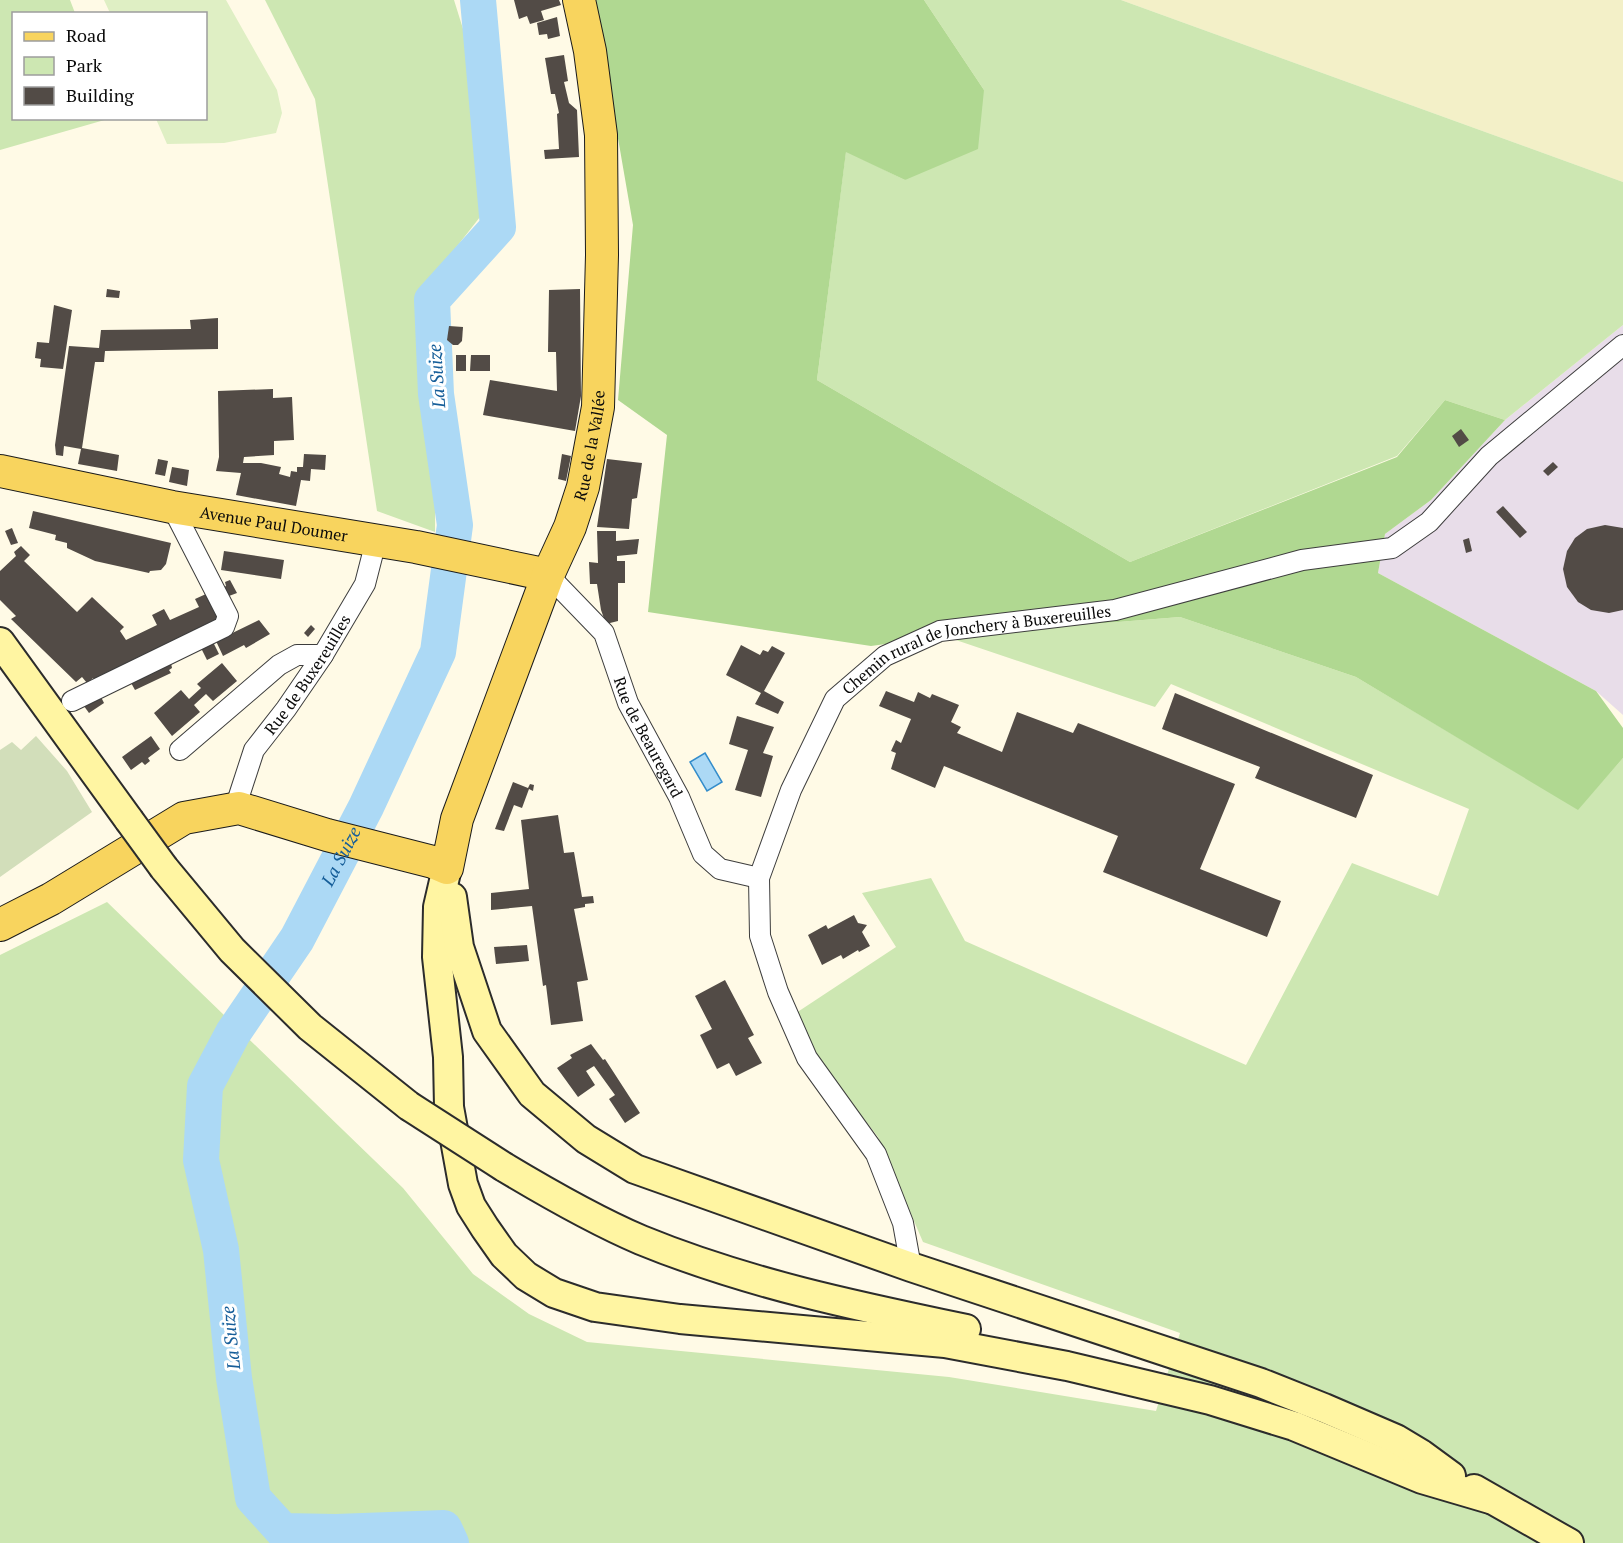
<svg xmlns="http://www.w3.org/2000/svg" width="1623" height="1543" font-family="'PT Serif',serif">
<rect width="100%" height="100%" fill="#fffae6"/>
<!-- industrial -->
<path fill="#e8dde9" d="M1623,325V715L1596,691L1378,573L1385,534L1431,500L1505,420Z"/>
<!-- farmland -->
<path fill="#f3f0c8" d="M1121,0H1623V182Z"/>
<!-- green -->
<g fill="#cde7b2">
<path d="M0,0H70L75,13L14,14V118L108,119L0,150Z"/>
<path d="M265,0H454L468,45L487,208L436,273L435,532L377,511L315,99Z"/>
<path d="M924,0H1121L1623,182V325L1505,420L1445,400L1397,456L1130,562L817,380L846,151L905,180L984,90Z"/>
<path d="M1180,617L1356,677L1578,809L1623,758V1543H0V955L107,902L403,1188L473,1274L529,1314L587,1342L949,1377L1156,1411L1180,1333L923,1242L878,1137L816,1057L796,1013L896,947L862,893L931,878L965,941L1246,1065L1352,863L1438,896L1469,809L1171,684L1155,707L944,636Z"/>
</g>
<!-- forest -->
<path fill="#b0d891" d="M596,0H924L984,90L978,149L905,180L846,152L817,380L1130,562L1397,457L1445,400L1505,420L1431,500L1385,534L1378,573L1596,691L1623,728V758L1578,810L1356,677L1180,617L944,636L871,646L648,612L667,435L618,400L633,225L600,34Z"/>
<!-- cemetery -->
<path fill="#d2deba" d="M36,736L67,771L92,812L0,877V750L12,742L21,750Z"/>
<!-- pitch -->
<path fill="#dfefc4" d="M104,0H226L277,90L282,113L276,133L224,143L167,144L156,119L206,118V14L110,13Z"/>
<!-- water -->
<path fill="#acd9f5" stroke="#348dcb" stroke-width="1.5" d="M705,753L722,782L707,791L690,762Z"/>
<g fill="none" stroke-linecap="round" stroke-linejoin="round">
<!-- river -->
<path stroke="#acd9f5" stroke-width="36" id="s1" d="M451,1543L444,1528L336,1532L283,1531L253,1498L234,1378L221,1250L201,1160L205,1086L233,1033L297,939L366,807L438,652L455,525L436,394L432,300L498,227L478,0"/>
</g>
<!-- building -->
<g fill="#524b46">
<path d="M514,0H559L561,5L541,11L544,20L530,24L527,16L519,19Z"/>
<path d="M557,17L560,36L548,39L547,34L539,35L537,23Z"/>
<path d="M564,55L568,81L564,82L569,103L577,110L579,157L545,159L544,150L559,149L557,114L559,113L555,94H551L545,58Z"/>
<path d="M107,289L120,291L119,298L106,297Z"/>
<path d="M580,289L581,396L575,431L483,415L490,380L557,391L556,352H548L549,290Z"/>
<path d="M54,305L72,310L63,369L40,367L41,359L35,358L37,342L49,343Z"/>
<path d="M218,318V349L105,351L104,362H95L82,448L119,455L117,471L78,464L81,449L64,446L63,456L56,455L55,445L69,346L99,348L101,330L191,329L190,320Z"/>
<path d="M449,326L463,327L462,341L458,345H453L447,340Z"/>
<rect x="456" y="355" width="10" height="16"/>
<path d="M471,355H490V371H470Z"/>
<path d="M273,389V398L292,397L294,440L274,441V455L244,457L243,463H261L281,467L279,474L290,477L291,471L297,472V467H303L304,454L326,455L325,470L311,469L310,481L301,480L296,506L236,495L241,473L216,471L219,457L218,391Z"/>
<path d="M1461,429L1469,440L1459,447L1452,436Z"/>
<path d="M562,454L571,456L566,481L558,479Z"/>
<path d="M158,459L168,461L165,476L155,474Z"/>
<path d="M607,459L642,463L637,498L632,499L629,529L597,527Z"/>
<path d="M1553,462L1558,467L1548,476L1543,471Z"/>
<path d="M172,467L189,470L187,486L169,482Z"/>
<path d="M1503,506L1527,532L1520,538L1496,512Z"/>
<path d="M33,511L171,543L166,564L161,570L150,571L149,573L95,561L67,548V543L55,540L56,535L29,528Z"/>
<path d="M1605,525L1623,528V610L1609,613L1591,610L1578,602L1567,587L1563,569L1567,551L1575,538L1587,529Z"/>
<path d="M12,528L18,543L11,545L5,531Z"/>
<path d="M597,531H616V541L639,539L637,554L617,556V561H625V583H618V621L606,624L601,610L597,584H590L589,562L598,563Z"/>
<path d="M1469,538L1472,551L1466,553L1463,540Z"/>
<path d="M21,546L30,555L24,561L77,612L92,597L124,627L120,631L126,640L157,625L152,615L164,609L170,620L199,607L195,599L206,594L221,621L96,682L93,678L87,683L82,677L76,682L11,619L16,616L0,600V571L16,556L14,552Z"/>
<path d="M224,551L284,560L281,579L221,570Z"/>
<path d="M230,580L237,593L229,596L224,587L226,586L225,582Z"/>
<path d="M259,620L270,634L246,648L244,645L223,656L216,641Z"/>
<path d="M311,625L315,629L308,637L304,633Z"/>
<path d="M213,642L219,654L207,660L201,648Z"/>
<path d="M741,645L760,655L763,650L768,652L772,646L785,653L764,691L784,702L778,714L755,704L761,693L726,675Z"/>
<path d="M171,663L172,668L169,670L171,673L135,690L130,681Z"/>
<path d="M222,663L237,681L213,701L206,694L194,705L200,712L172,736L154,713L181,690L189,699L201,688L197,684Z"/>
<path d="M886,691L914,702L918,692L930,698L932,694L959,705L951,722L961,727L957,733L1002,752L1017,712L1073,733L1078,723L1235,784L1200,869L1281,901L1267,937L1103,872L1118,836L944,766L935,788L891,769L896,753L891,751L896,740L901,743L911,719L879,706Z"/>
<path d="M99,693L104,703L89,713L81,702Z"/>
<path d="M1175,693L1373,775L1356,818L1255,778L1260,767L1162,729Z"/>
<path d="M737,716L774,727L763,753L773,756L761,797L735,790L748,750L729,744Z"/>
<path d="M151,736L160,749L148,758L150,761L145,765L142,762L131,770L122,757Z"/>
<path d="M513,782L528,788L530,784L534,785L533,791L529,789L522,808L514,805L504,831L495,829Z"/>
<path d="M558,815L564,853L574,852L582,897L593,896L594,903L585,904V907L574,909L588,980L577,982L583,1021L551,1025L546,985L543,986L532,906L491,910V893L529,889L521,820Z"/>
<path d="M854,915L858,923L867,925L862,932L870,946L859,952L858,950L843,959L841,955L822,965L808,935L826,925L828,929Z"/>
<path d="M527,945L529,961L496,964L494,947Z"/>
<path d="M725,980L754,1035L748,1038L762,1063L736,1076L729,1063L717,1069L700,1035L712,1029L695,996Z"/>
<path d="M591,1044L603,1060L605,1059L640,1113L625,1123L609,1099L615,1095L594,1066L586,1071L595,1085L578,1097L557,1068L572,1058L570,1055Z"/>
</g>
<g fill="none" stroke-linecap="round" stroke-linejoin="round">
<!-- street casing -->
<g stroke="#3d3d3d" stroke-width="22">
<g id="street">
<path id="s2" d="M548,575L604,633L628,703L679,797L703,854L720,869L759,878"/>
<path d="M72,701L224,627L228,616L172,507"/>
<path d="M180,750L279,665L297,655H323"/>
<path id="s3" d="M239,808V796L254,750L286,709L323,655L365,584L376,541"/>
<path id="s4" d="M911,1267L903,1223L876,1154L807,1058L778,992L760,936L759,878L791,790L835,699L885,656L940,631L1115,610L1302,560L1392,548L1429,522L1489,456L1623,345"/>
</g>
</g>
<!-- secondary casing -->
<g stroke="#2c2c2c" stroke-width="32">
<g id="secondary">
<path d="M0,642L129,820"/>
<path d="M164,868L232,950L310,1027L409,1106"/>
<path d="M447,868L438,907L437,957L448,1057L449,1107L463,1184L471,1206L485,1228L504,1255L526,1276L554,1293L595,1307L680,1319L945,1343L1067,1366L1210,1400L1294,1426L1422,1479L1490,1499"/>
<path d="M452,897L459,947L487,1031L532,1094L586,1139L635,1169L911,1267L1261,1383L1324,1408L1396,1439L1421,1454L1451,1476"/>
<path d="M504,1167C549,1194 594,1220 641,1240C746,1283 856,1306 966,1329"/>
<path d="M1474,1489L1569,1543"/>
</g>
</g>
<!-- primary casing -->
<g stroke="#1b1b1b" stroke-width="34">
<g id="primary">
<path id="s5" d="M0,471L172,507L416,547L548,575"/>
<path id="s6" d="M0,925L51,899L184,818L239,808L327,835L433,862L447,868L457,819L548,575L570,527L583,487L598,407L602,255L601,135L590,51L579,0"/>
</g>
</g>
<!-- street -->
<use href="#street" stroke="#fff" stroke-width="20"/>
<!-- secondary -->
<use href="#secondary" stroke="#fff5a2" stroke-width="28"/>
<!-- primary -->
<use href="#primary" stroke="#f8d45e" stroke-width="32"/>
<!-- secondary-bridge casing -->
<g stroke="#2c2c2c" stroke-width="32" stroke-linecap="butt">
<g id="secondary-bridge">
<path d="M129,820L164,868"/>
<path d="M409,1106L504,1167"/>
</g>
</g>
<!-- secondary-bridge -->
<use href="#secondary-bridge" stroke="#fff5a2" stroke-width="28"/>
</g>
<g text-anchor="middle" dominant-baseline="central" stroke-width="6" stroke-linejoin="round" paint-order="stroke">
<!-- street labels -->
<g font-size="16" fill="#0a0a0a" stroke="#fff">
<text stroke="none"><textPath href="#s6" startOffset="933">Rue de la Vallée</textPath></text>
<text stroke="none"><textPath href="#s5" startOffset="279">Avenue Paul Doumer</textPath></text>
<text stroke="none"><textPath href="#s4" startOffset="776">Chemin rural de Jonchery à Buxereuilles</textPath></text>
<text stroke="none"><textPath href="#s3" startOffset="153">Rue de Buxereuilles</textPath></text>
<text stroke="none"><textPath href="#s2" startOffset="194">Rue de Beauregard</textPath></text>
</g>
<!-- water labels -->
<g font-size="18" font-style="italic" fill="#165e99" stroke="#fff">
<text transform="translate(436 376) rotate(-94)">La Suize</text>
<text stroke="none"><textPath href="#s1" startOffset="906">La Suize</textPath></text>
<text transform="translate(230 1338) rotate(-96)">La Suize</text>
</g>
</g>
<!-- legend -->
<rect x="12" y="12" width="195" height="108" fill="#ffffff" stroke="#9d9d9d" stroke-width="1.5"/>
<rect x="24" y="32" width="30" height="9" fill="#f8d45e" stroke="#9d9d9d" stroke-width="1.5"/>
<text x="66" y="42" font-size="18" fill="#0a0a0a">Road</text>
<rect x="24" y="57" width="30" height="18" fill="#cde7b2" stroke="#9d9d9d" stroke-width="1.5"/>
<text x="66" y="72" font-size="18" fill="#0a0a0a">Park</text>
<rect x="24" y="87" width="30" height="18" fill="#524b46" stroke="#9d9d9d" stroke-width="1.5"/>
<text x="66" y="102" font-size="18" fill="#0a0a0a">Building</text>
</svg>
